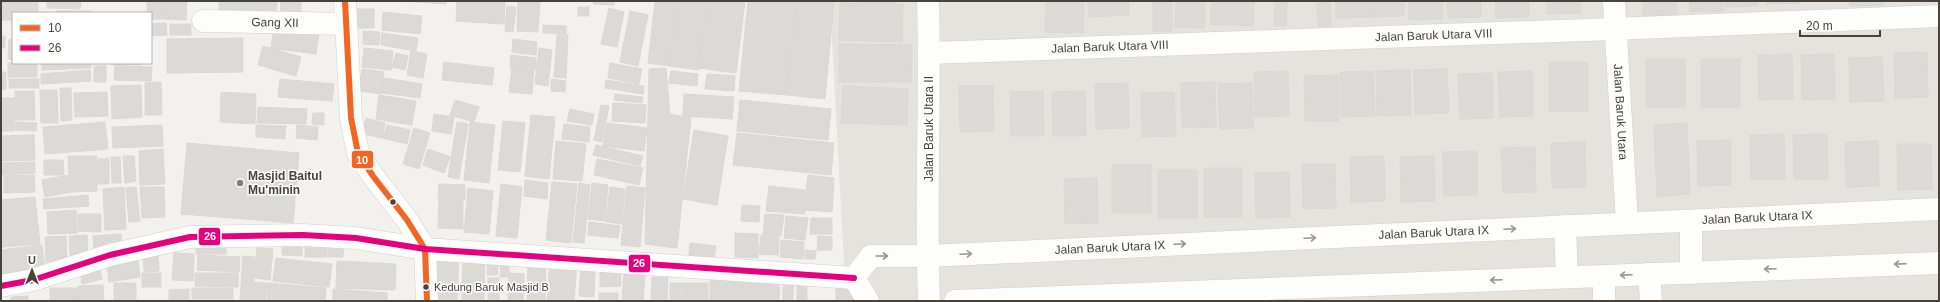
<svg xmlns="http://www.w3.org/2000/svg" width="1940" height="302" font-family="Helvetica,sans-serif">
<rect width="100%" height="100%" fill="#f3f1ee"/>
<!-- residential -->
<path fill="#e6e2dd" d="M830,1H1939V301H846Z"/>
<!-- building -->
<g fill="#dcdad7" stroke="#dbd8d4">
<path d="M1,1H38V13H13V20H1Z"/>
<path d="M47,1H81L80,9L47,8Z"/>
<path d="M147,1H164V19H151V13H147Z"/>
<path d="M165,1H187L186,20L164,19Z"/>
<path d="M219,1H277L276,21L219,20Z"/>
<path d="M281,1H301L300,23L280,22Z"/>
<path d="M403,1H446V4Z"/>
<path d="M457,1H505L504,24L456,21Z"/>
<path d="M518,1H540L538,32L517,31Z"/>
<path d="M594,1H614V5L593,4Z"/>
<path d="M655,1H677L670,66L648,63Z"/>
<path d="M677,1H707L699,70L669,66Z"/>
<path d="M707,1H745L736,73L699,68Z"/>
<path d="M748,1H796L787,95L739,91Z"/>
<path d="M796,1H834L825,99L787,95Z"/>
<path d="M838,1H895V3Z"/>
<path d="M1046,1H1084L1083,33L1045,32Z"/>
<path d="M1088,1H1129V15L1089,17Z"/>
<rect x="1153" y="1" width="19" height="30"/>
<path d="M1176,1H1205L1204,28L1175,27Z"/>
<rect x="1211" y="1" width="20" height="24"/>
<path d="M1231,1H1254L1253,26L1231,25Z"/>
<path d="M1275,1H1287L1286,26H1274Z"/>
<path d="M1317,1H1330L1331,26H1318Z"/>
<path d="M1336,1H1369L1370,17L1336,18Z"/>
<path d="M1370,1H1404V16L1370,17Z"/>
<path d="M1409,1H1442L1443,19L1409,20Z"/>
<path d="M1447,1H1481V17L1448,18Z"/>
<path d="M1495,1H1529V17L1496,18Z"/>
<path d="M1547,1H1580L1581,13L1547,14Z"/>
<path d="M1643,1H1677V15L1643,16Z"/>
<path d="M1690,1H1723V11L1690,12Z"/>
<path d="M1725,1H1758V6L1725,7Z"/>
<path d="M1767,1H1800V3L1767,4Z"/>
<path d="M1850,1H1883L1884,5L1850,6Z"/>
<path d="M840,3L903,4L902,42L839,40Z"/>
<path d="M507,6L516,7L513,32L505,31Z"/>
<rect x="578" y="7" width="11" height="9"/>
<path d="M609,8L624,12L617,47L601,44Z"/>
<rect x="355" y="9" width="19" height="19"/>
<rect x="57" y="11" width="34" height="2"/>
<path d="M630,11L648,15L638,66L620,62Z"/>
<path d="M383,12L422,16L420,34L382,30Z"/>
<path d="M166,23L167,35L151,36V24Z"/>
<rect x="170" y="24" width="21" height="11"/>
<path d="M543,25L566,26V34L543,33Z"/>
<path d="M274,27L319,34L316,54L271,48Z"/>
<path d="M363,31L380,32L379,45L363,44Z"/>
<path d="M382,33L418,38L416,51L381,45Z"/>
<path d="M557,35H568L566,78L554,77Z"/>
<rect x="1" y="36" width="4" height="12"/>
<path d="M243,38V72L167,73V39Z"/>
<path d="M9,39H13V60L8,59Z"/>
<path d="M513,39L537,42L536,55L512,52Z"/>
<path d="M839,44L912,45L911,82H839Z"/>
<path d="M263,46L301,57L296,76L258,65Z"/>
<path d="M364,48L393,51L391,70L362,67Z"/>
<path d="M539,48L552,50L548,86L535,84Z"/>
<path d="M411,51L427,54L423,78L407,75Z"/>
<path d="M1927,52L1928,97L1895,98L1894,53Z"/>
<path d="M396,53L408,56L405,70L392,67Z"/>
<path d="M1792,54L1793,99L1759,100L1758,55Z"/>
<path d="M1834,54L1835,99L1802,100L1801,55Z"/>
<path d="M511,55L536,58V70L510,68Z"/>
<path d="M1882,57L1884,101L1850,102L1849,58Z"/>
<rect x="1646" y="59" width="39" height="48"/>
<rect x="1701" y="59" width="39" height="48"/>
<path d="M444,62L494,68L492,85L442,80Z"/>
<rect x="1549" y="62" width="39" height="49"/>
<path d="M8,63L37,64V77H8Z"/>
<path d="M42,63H91V68L42,70Z"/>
<rect x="112" y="63" width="29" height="2"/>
<path d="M610,63L642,69L639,84L608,78Z"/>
<rect x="94" y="66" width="12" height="16"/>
<path d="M115,66L152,67L151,81L114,80Z"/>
<path d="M666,68L670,114L691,118L677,248L645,244L649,69Z"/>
<path d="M362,69L384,72L381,94L359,91Z"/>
<path d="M512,69L534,70L532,94L509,92Z"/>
<path d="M1447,69L1449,113L1415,114L1414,70Z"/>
<path d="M90,70L91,81L41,84V74Z"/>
<path d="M1410,70L1411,115L1377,116L1376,71Z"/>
<path d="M671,71L698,74L697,86L669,83Z"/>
<path d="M1288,71L1289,116L1255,117L1254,72Z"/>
<path d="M1373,71L1375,116L1341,117L1340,72Z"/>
<path d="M1532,71L1533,116L1500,117L1498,72Z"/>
<path d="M1,72H6V90L1,89Z"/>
<path d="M1492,73L1493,118L1460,119L1458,74Z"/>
<path d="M707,74L735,76L734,91L705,89Z"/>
<path d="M1338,75L1339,121H1305L1304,76Z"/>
<path d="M384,78L422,84L420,98L382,93Z"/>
<rect x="9" y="79" width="30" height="9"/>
<path d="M280,79L334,84L332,101L278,97Z"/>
<path d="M551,79L566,81L565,92L551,91Z"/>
<path d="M606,80L644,86L643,94L605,88Z"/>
<path d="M161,82L162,115H145V83Z"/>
<path d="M1215,82L1216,127L1182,128L1181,83Z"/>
<path d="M1128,83L1129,128L1096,129L1095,84Z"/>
<path d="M1252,83L1253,128L1220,129L1218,84Z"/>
<path d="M141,85L142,117L112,119L111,86Z"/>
<path d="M843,86L908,89L907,125L841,123Z"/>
<path d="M959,86H993L994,131L960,132Z"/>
<path d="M60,88H71L72,120L61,121Z"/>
<path d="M40,90H57L58,123H41Z"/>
<path d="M15,91H34L35,120H15Z"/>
<path d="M1043,91L1044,136H1011L1010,92Z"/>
<path d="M1085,91L1086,136H1053L1052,92Z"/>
<path d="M107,92L108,116L75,117L74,93Z"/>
<path d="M221,92L256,94L255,124L220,122Z"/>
<path d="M1174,92L1176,136L1142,137L1141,93Z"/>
<path d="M615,94L643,97L642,103L614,100Z"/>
<path d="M684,94L734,97L732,119L683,116Z"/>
<path d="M379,95L416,101L412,125L376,119Z"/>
<rect x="1" y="98" width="13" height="33"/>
<path d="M455,100L479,107L474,122L450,115Z"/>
<path d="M740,100L831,109L828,140L737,131Z"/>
<path d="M613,103L646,105L645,123L612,121Z"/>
<path d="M601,105L609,106L602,142L594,140Z"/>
<path d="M258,107L307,109L306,124L257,123Z"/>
<path d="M570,109L594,114L592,125L567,121Z"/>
<path d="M313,113H324V125L312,124Z"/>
<path d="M434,114L454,117L451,134L432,131Z"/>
<path d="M531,115L555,117L549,179L525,176Z"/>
<path d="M366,118L385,123L382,138L363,134Z"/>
<path d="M503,121L525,123L520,172L498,170Z"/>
<path d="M15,122L37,123L36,131L15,130Z"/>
<path d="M105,122L108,149L45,154L43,127Z"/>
<path d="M457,122L468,124L459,179L448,177Z"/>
<path d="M470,122L495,125L489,183L464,180Z"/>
<path d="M607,123L647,128L644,151L603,146Z"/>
<path d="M1687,123L1690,194L1657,197L1654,125Z"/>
<path d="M564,124L590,127L589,142L562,139Z"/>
<path d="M162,125L163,146L113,148L112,127Z"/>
<path d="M256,125L286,126L285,139L256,137Z"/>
<path d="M297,125L318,127L317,140L296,138Z"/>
<path d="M387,125L410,130L407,144L383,138Z"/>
<path d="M414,128L430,133L419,169L403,164Z"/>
<path d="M694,130L728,136L717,205L683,199Z"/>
<path d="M737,133L834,143L831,175L733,165Z"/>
<path d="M1784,134L1785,179H1751L1750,135Z"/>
<path d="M1827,134L1828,179H1794L1793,135Z"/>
<path d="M34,135L35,160L1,161V136Z"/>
<path d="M1731,140V185L1698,186L1697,141Z"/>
<path d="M556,141L586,144L582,181L553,179Z"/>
<path d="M1878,141L1879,186L1846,187L1845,142Z"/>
<path d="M1585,142L1586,187L1552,188L1551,143Z"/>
<path d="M187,143L299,153L293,223L181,214Z"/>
<path d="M1897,144H1931L1932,189L1898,190Z"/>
<path d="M596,145L643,156L640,166L593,155Z"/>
<path d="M1535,147L1536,192L1503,193L1501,148Z"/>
<path d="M163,149L165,184L140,185L139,151Z"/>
<path d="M428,149L450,157L444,173L423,165Z"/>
<path d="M1477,151V195L1444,196L1443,152Z"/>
<path d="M68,156H97V191L71,192L45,197L42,180L69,175Z"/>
<path d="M123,156H134L136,181L125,183Z"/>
<path d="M1384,156L1385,201L1351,202L1350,157Z"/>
<path d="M1434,156L1435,201L1401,202L1400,157Z"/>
<path d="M111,157H120L121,183H112Z"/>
<path d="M109,158V184H98V159Z"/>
<path d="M597,159L643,168L639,185L594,175Z"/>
<path d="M44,160H63L64,175H44Z"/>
<path d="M35,162V173L1,175V163Z"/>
<path d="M1302,164H1335L1336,208L1303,209Z"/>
<rect x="1112" y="165" width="39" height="48"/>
<rect x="1204" y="168" width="38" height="49"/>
<rect x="1158" y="170" width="39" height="48"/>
<path d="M1289,172L1290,217L1256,218L1255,173Z"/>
<path d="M34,175L35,192L4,193V176Z"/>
<path d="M808,175L834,178L832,212L805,210V214L766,211L769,186L806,190Z"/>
<path d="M1097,178L1098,223L1065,224L1064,179Z"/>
<path d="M525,180L548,183L547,199L524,196Z"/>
<path d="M552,182L577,184L571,243L546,240Z"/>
<path d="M579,183L590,185L584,243L573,242Z"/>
<path d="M592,183L608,185L605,221L588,219Z"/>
<path d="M439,184L465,185V200L438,199Z"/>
<path d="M501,184L522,187L517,238L496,236Z"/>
<path d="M627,186L645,188L640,247L621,245Z"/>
<path d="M124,187L126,229L105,230L103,189Z"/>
<path d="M136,187L140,221L129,222L126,188Z"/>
<path d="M140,187H164L165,217L142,218Z"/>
<path d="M610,187L625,189L622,224L606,222Z"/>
<path d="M468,188L493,191L489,234L464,232Z"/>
<path d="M88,195L89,206L44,209L43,199Z"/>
<path d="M35,197L40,244L1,247V200Z"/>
<path d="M439,200L463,201V229L438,228Z"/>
<path d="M742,205L760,206L759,222L741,221Z"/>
<path d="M76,210L77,233L48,234L47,212Z"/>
<path d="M78,214H101V232L78,231Z"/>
<path d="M765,214L784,215L781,236L763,234Z"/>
<path d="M786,216L808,218L805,240L784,238Z"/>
<path d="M811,218H832V234H810Z"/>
<path d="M589,222L620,226L618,238L588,235Z"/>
<path d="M735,233L758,234V258L735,257Z"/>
<path d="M121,234L123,247L94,249L93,236Z"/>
<path d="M87,235L88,254L70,255L69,236Z"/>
<path d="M761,235L779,237L778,255L759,254Z"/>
<path d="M66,236L67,261L46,262L45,237Z"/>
<path d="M818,236L832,237V250H817Z"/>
<rect x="305" y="237" width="22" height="20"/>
<path d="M282,238H302V256L282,255Z"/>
<path d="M197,240L226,241V254H196Z"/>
<path d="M781,240L804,242L803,259L780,257Z"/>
<path d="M329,241L344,242L343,257H328Z"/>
<path d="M690,243L716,246L714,258L689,256Z"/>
<path d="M42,245L45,269L1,274V250Z"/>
<path d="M257,248L273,249L270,280L254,278Z"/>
<path d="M805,250L816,251L815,259H805Z"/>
<path d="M143,253H158L159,271L144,272Z"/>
<path d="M174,253L194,254L193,281L172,280Z"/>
<path d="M463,253L485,254L484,301H462Z"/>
<path d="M198,255L240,257L239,272L197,270Z"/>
<path d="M436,255L459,256L457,301H434Z"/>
<path d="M243,256L255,257L253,282L267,283L265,301L240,300Z"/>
<path d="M488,257H499L497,275H487Z"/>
<path d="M501,257H509V277H500Z"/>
<path d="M276,258L332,264L329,287L273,281Z"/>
<path d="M138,260L140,277L109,282L107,264Z"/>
<path d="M528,260L546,261L545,301H527Z"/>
<path d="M550,260L577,261L574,301H547Z"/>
<path d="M337,261L396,264L395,290L336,288Z"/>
<path d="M620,264L621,286L600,287V265Z"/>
<path d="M581,268L595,269L594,297L579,296Z"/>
<path d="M100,271L102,279L82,284L81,276Z"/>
<rect x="142" y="273" width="19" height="14"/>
<path d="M195,273H238V287L195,286Z"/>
<path d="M509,273L524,274L523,301H508Z"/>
<path d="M710,273L780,275L779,301H710Z"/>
<path d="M624,274L645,275L643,301H622Z"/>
<path d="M652,277H668L667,301H651Z"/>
<rect x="488" y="278" width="11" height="23"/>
<rect x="114" y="283" width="22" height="18"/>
<path d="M268,283L326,288L325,301H267Z"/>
<rect x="670" y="283" width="16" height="18"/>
<rect x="686" y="283" width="22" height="18"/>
<rect x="783" y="284" width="10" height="17"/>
<rect x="797" y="284" width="10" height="16"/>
<path d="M103,285L104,301H78V286Z"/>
<path d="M836,287H851L852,301H836Z"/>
<rect x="50" y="288" width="27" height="13"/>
<rect x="192" y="288" width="41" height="11"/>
<path d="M189,289V300H169V290Z"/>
<path d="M333,289L387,293V301H333Z"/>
<rect x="599" y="293" width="19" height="8"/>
<path d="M28,296V301H11V297Z"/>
</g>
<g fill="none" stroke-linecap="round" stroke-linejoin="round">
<!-- street casing -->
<g stroke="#d1cfcc" stroke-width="23">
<g id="street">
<path d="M345,1L351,118L358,153L373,176L407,220L425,249L427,301"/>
<path d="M928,1C931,101 925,201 929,301"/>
<path id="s1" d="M1614,1L1627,223"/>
<path id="s2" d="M203,21L346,24"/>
<path id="s3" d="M929,53L1614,29L1939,16"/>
<path d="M1691,221V273"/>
<path d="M1565,226L1567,277"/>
<path d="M1649,274L1651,301"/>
<path d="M1604,276V301"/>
<path id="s4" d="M854,278L871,256H928L1939,209"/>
<path d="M854,278L868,301"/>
<path d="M1,286L33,280L110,255L190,237L303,235L356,238L425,249L854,278"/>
<path d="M955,301L1939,263"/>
</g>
</g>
<!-- street -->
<use href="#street" stroke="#fdfdfc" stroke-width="22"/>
<!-- bus-1 casing -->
<g stroke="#fff" stroke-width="9">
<path id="bus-1" d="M345,1L351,118L358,153L373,176L407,220L425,249L427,301"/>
</g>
<!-- bus-2 casing -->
<g stroke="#fff" stroke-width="9">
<path id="bus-2" d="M1,286L33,280L110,255L190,237L303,235L356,238L425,249L854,278"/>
</g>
<!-- bus-1 -->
<use href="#bus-1" stroke="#f26522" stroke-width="6"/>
<!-- bus-2 -->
<use href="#bus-2" stroke="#e5007d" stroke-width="6"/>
</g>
<!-- one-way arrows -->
<defs><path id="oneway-shaft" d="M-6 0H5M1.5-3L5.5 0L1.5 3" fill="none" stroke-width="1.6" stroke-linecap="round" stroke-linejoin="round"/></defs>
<g stroke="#9a9691">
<use href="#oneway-shaft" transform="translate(1510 229) rotate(-3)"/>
<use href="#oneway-shaft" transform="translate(1310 238) rotate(-3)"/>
<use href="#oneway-shaft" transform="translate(1180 244) rotate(-3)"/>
<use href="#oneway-shaft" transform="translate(966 254) rotate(-3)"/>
<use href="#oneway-shaft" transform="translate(882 256)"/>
<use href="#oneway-shaft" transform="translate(1900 264) rotate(178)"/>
<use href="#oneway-shaft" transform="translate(1770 269) rotate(178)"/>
<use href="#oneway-shaft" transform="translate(1626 275) rotate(178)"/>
<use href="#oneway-shaft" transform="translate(1496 280) rotate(178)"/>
</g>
<!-- markers -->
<circle fill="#847f79" stroke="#fff" stroke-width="1.5" cx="240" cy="183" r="4"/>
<g fill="#49423a" stroke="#fff" stroke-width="1.5">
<circle cx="393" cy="202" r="3.5"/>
<circle cx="426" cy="287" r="3.5"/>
</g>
<g text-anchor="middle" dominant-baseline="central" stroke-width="3" stroke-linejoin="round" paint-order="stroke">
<!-- bus labels -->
<g font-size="11" fill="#49423a" stroke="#fff" text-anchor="start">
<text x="434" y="287">Kedung Baruk Masjid B</text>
</g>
<!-- street labels -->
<g font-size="12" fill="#49423a" stroke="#fff">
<text stroke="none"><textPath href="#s2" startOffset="72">Gang XII</textPath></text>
<text stroke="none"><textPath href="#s3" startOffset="505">Jalan Baruk Utara VIII</textPath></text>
<text stroke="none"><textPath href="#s3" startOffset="181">Jalan Baruk Utara VIII</textPath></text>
<text stroke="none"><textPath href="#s1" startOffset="111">Jalan Baruk Utara</textPath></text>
<text transform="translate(929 129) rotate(-90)">Jalan Baruk Utara II</text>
<text stroke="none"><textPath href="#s4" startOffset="915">Jalan Baruk Utara IX</textPath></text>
<text stroke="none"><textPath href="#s4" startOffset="591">Jalan Baruk Utara IX</textPath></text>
<text stroke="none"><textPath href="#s4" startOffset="267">Jalan Baruk Utara IX</textPath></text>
</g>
<!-- poi labels -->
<g font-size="12" font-weight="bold" fill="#49423a" stroke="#fff" text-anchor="start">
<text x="248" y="176">Masjid Baitul<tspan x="248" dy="14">Mu'minin</tspan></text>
</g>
</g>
<g stroke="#fff" stroke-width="1.5">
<rect x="351" y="150" width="23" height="19" rx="4" fill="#f26522"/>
<rect x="198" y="227" width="23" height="19" rx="4" fill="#e5007d"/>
<rect x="628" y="254" width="23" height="19" rx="4" fill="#e5007d"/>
</g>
<g font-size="11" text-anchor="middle" font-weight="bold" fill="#fff">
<text x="362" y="164">10</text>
<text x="210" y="240">26</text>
<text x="639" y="267">26</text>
</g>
<!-- border -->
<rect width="1940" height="302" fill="none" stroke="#49423a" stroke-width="4"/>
<!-- legend -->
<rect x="12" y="12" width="140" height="52" fill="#ffffff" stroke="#b6b3b0"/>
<rect x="20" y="25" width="20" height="6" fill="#f26522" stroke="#b6b3b0"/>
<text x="48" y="32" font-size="12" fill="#49423a">10</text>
<rect x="20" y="45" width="20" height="6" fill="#e5007d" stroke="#b6b3b0"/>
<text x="48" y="52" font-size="12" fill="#49423a">26</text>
<!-- north arrow -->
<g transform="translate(32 270)" stroke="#ffffff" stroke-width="3" paint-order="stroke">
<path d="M0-3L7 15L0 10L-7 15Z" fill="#49423a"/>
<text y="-6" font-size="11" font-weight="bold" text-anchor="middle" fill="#49423a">U</text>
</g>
<!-- scale -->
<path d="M1800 30v6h80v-6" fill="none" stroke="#49423a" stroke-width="2"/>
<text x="1806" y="30" font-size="12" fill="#49423a" stroke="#ffffff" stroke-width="3" paint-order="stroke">20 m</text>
</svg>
